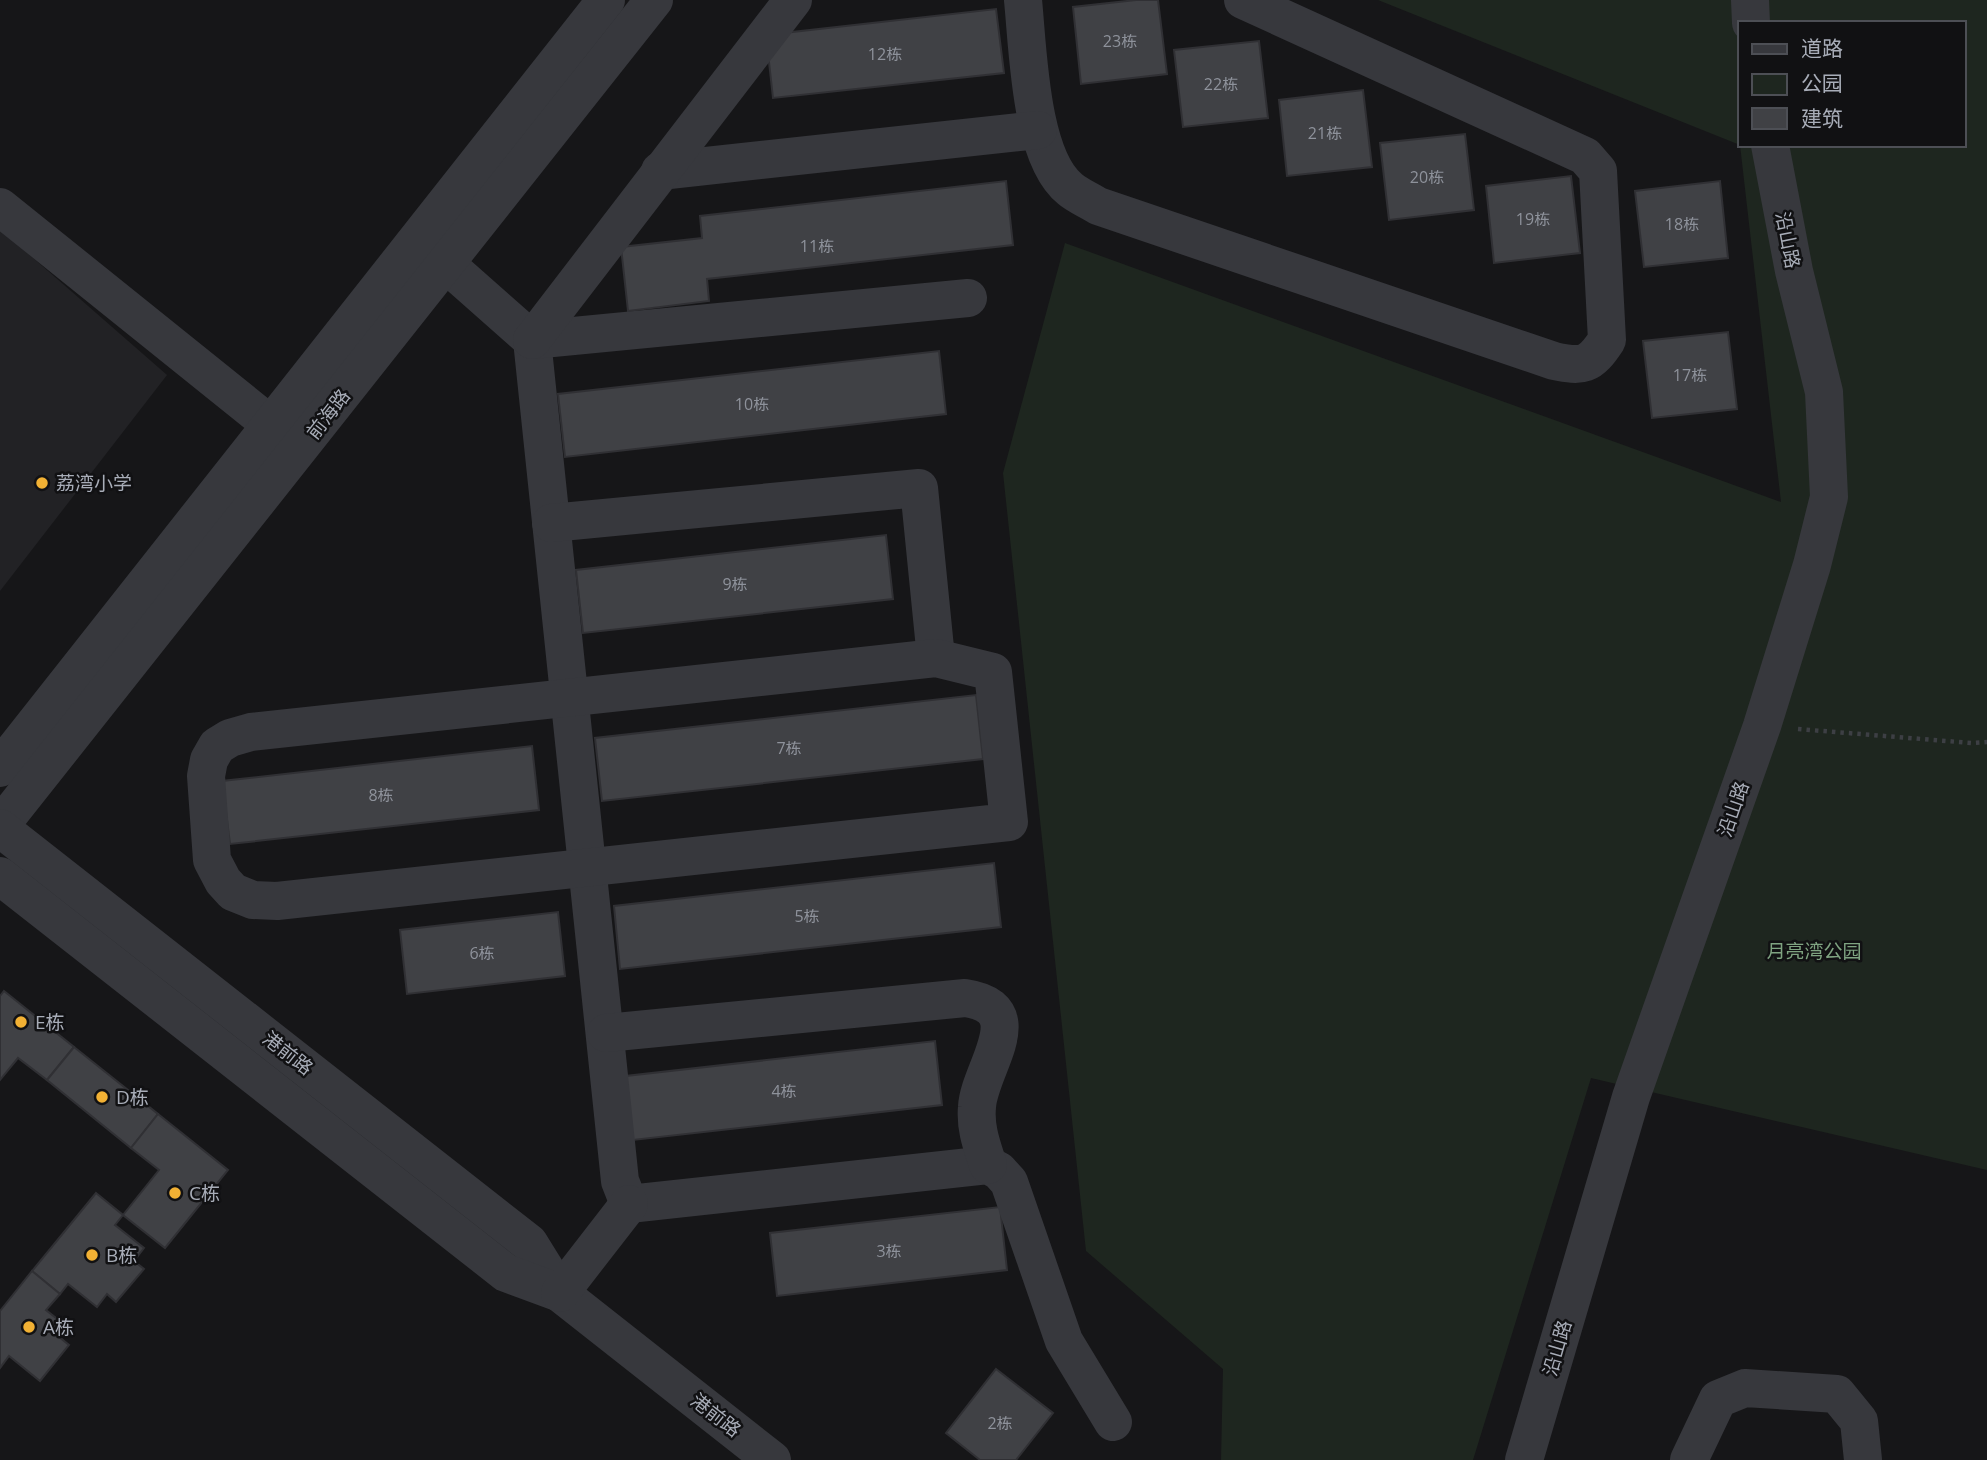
<svg xmlns="http://www.w3.org/2000/svg" width="1987" height="1460" font-family="'Open Sans','Noto Sans SC',sans-serif">
<rect width="100%" height="100%" fill="#161618"/>
<!-- built -->
<path fill="#222225" d="M0,229L167,375L0,591Z"/>
<!-- green -->
<path fill="#1e261f" fill-rule="evenodd" d="M1378,0H1987V1170L1591,1078L1473,1460H1221L1223,1369L1086,1251L1003,473L1065,243L1781,502L1740,145ZM1740,23H1964V145H1740Z"/>
<!-- building -->
<g fill="#404145" stroke="#303034" stroke-width="2">
<path d="M1136,0H1158L1167,74L1081,84L1073,7Z"/>
<path d="M996,9L1004,73L773,98L766,35Z"/>
<path d="M1259,41L1268,118L1183,127L1174,50Z"/>
<path d="M1363,90L1372,167L1287,176L1279,100Z"/>
<path d="M1465,134L1474,210L1389,220L1380,143Z"/>
<path d="M1571,176L1580,253L1494,263L1486,186Z"/>
<path d="M1006,181L1013,245L707,279L709,301L628,311L621,247L702,238L700,216Z"/>
<path d="M1720,181L1728,258L1644,267L1635,191Z"/>
<path d="M1728,332L1737,409L1652,418L1643,341Z"/>
<path d="M939,351L946,414L565,457L558,394Z"/>
<path d="M886,535L893,599L583,633L576,570Z"/>
<path d="M976,695L983,759L602,801L595,738Z"/>
<path d="M532,746L539,810L230,844L222,781Z"/>
<path d="M994,863L1001,927L620,969L614,906Z"/>
<path d="M558,912L565,976L407,994L400,930Z"/>
<path d="M4,991L74,1047L47,1080L18,1058L0,1080V996Z"/>
<path d="M935,1041L942,1105L633,1140L626,1076Z"/>
<path d="M74,1047L158,1114L131,1148L47,1080Z"/>
<path d="M158,1114L228,1170L165,1248L123,1215L159,1170L131,1148Z"/>
<path d="M96,1193L123,1215L115,1225L144,1248L134,1261L144,1269L116,1302L107,1294L97,1307L68,1284L60,1294L32,1271Z"/>
<path d="M1000,1207L1007,1270L777,1296L770,1233Z"/>
<path d="M32,1271L60,1294L46,1310L61,1322L53,1332L69,1345L40,1381L9,1356L0,1368V1311Z"/>
<path d="M996,1369L1053,1413L1016,1460H980L946,1433Z"/>
</g>
<g fill="none" stroke-linecap="round" stroke-linejoin="round">
<!-- path -->
<path stroke="#3d3f44" stroke-width="4.5" stroke-dasharray="3.5 5" stroke-linecap="butt" d="M1798,729L1971,743L1987,742"/>
<!-- minor -->
<g stroke="#37383d" stroke-width="38">
<path d="M1023,0C1028,49 1030,157 1070,189C1078,196 1089,200 1098,206L1554,361C1583,367 1590,366 1607,340L1598,171L1585,156L1243,0"/>
<path d="M1750,0L1751,23"/>
<path d="M660,171L1038,130"/>
<path d="M0,207L271,425"/>
<path d="M446,264L532,340L620,1181L629,1204L988,1165L999,1171L1009,1182L1064,1341L1113,1422"/>
<path d="M532,340L968,298"/>
<path d="M532,340L793,0"/>
<path d="M551,523L919,488L936,658"/>
<path d="M936,658L993,672L1009,822L277,901L253,900L233,892L223,881L212,860L206,776L209,760L217,746L230,738L251,732Z"/>
<path d="M0,768L606,0"/>
<path d="M0,826L654,0"/>
<path d="M0,828L529,1243L560,1293"/>
<path d="M0,876L506,1273L560,1293L772,1460"/>
<path d="M606,1033L965,998C1034,1008 979,1068 977,1107C975,1128 982,1146 988,1165"/>
<path d="M560,1293L629,1204"/>
<path d="M1524,1460L1631,1097L1762,726L1812,565L1829,497L1824,392L1794,271L1770,145"/>
<path d="M1689,1460L1718,1399L1745,1388L1837,1394L1859,1421L1863,1460"/>
</g>
</g>
<!-- markers -->
<g fill="#f2b134" stroke="#111113" stroke-width="2.5">
<circle cx="42" cy="483" r="7"/>
<circle cx="21" cy="1022" r="7"/>
<circle cx="102" cy="1097" r="7"/>
<circle cx="175" cy="1193" r="7"/>
<circle cx="92" cy="1255" r="7"/>
<circle cx="29" cy="1327" r="7"/>
</g>
<g text-anchor="middle" dominant-baseline="central" stroke-width="5" stroke-linejoin="round" paint-order="stroke">
<!-- number labels -->
<g font-size="16" fill="#8e929b">
<text x="1120" y="41">23栋</text>
<text x="885" y="54">12栋</text>
<text x="1221" y="84">22栋</text>
<text x="1325" y="133">21栋</text>
<text x="1427" y="177">20栋</text>
<text x="1533" y="219">19栋</text>
<text x="1682" y="224">18栋</text>
<text x="817" y="246">11栋</text>
<text x="1690" y="375">17栋</text>
<text x="752" y="404">10栋</text>
<text x="735" y="584">9栋</text>
<text x="789" y="748">7栋</text>
<text x="381" y="795">8栋</text>
<text x="807" y="916">5栋</text>
<text x="482" y="953">6栋</text>
<text x="784" y="1091">4栋</text>
<text x="889" y="1251">3栋</text>
<text x="1000" y="1423">2栋</text>
</g>
<!-- street labels -->
<g font-size="19" fill="#a8adb8" stroke="#111113">
<text transform="translate(1788 240) rotate(79)">沿山路</text>
<text transform="translate(328 414) rotate(-52)">前海路</text>
<text transform="translate(1733 809) rotate(-71)">沿山路</text>
<text transform="translate(288 1053) rotate(38)">港前路</text>
<text transform="translate(1557 1348) rotate(-74)">沿山路</text>
<text transform="translate(716 1415) rotate(38)">港前路</text>
</g>
<!-- poi labels -->
<g font-size="19" fill="#a8adb8" stroke="#111113" text-anchor="start">
<text x="56" y="483">荔湾小学</text>
<text x="35" y="1022">E栋</text>
<text x="116" y="1097">D栋</text>
<text x="189" y="1193">C栋</text>
<text x="106" y="1255">B栋</text>
<text x="43" y="1327">A栋</text>
</g>
<!-- park labels -->
<g font-size="19" fill="#7fa381" stroke="#111113">
<text x="1814" y="951">月亮湾公园</text>
</g>
</g>
<!-- legend -->
<rect x="1738" y="21" width="228" height="126" fill="#111113" stroke="#4d4f55" stroke-width="2"/>
<rect x="1752" y="44" width="35" height="10" fill="#37383d" stroke="#4d4f55" stroke-width="2"/>
<text x="1801" y="56" font-size="21" fill="#a8adb8">道路</text>
<rect x="1752" y="74" width="35" height="21" fill="#1e261f" stroke="#4d4f55" stroke-width="2"/>
<text x="1801" y="91" font-size="21" fill="#a8adb8">公园</text>
<rect x="1752" y="108" width="35" height="21" fill="#404145" stroke="#4d4f55" stroke-width="2"/>
<text x="1801" y="126" font-size="21" fill="#a8adb8">建筑</text>
</svg>
